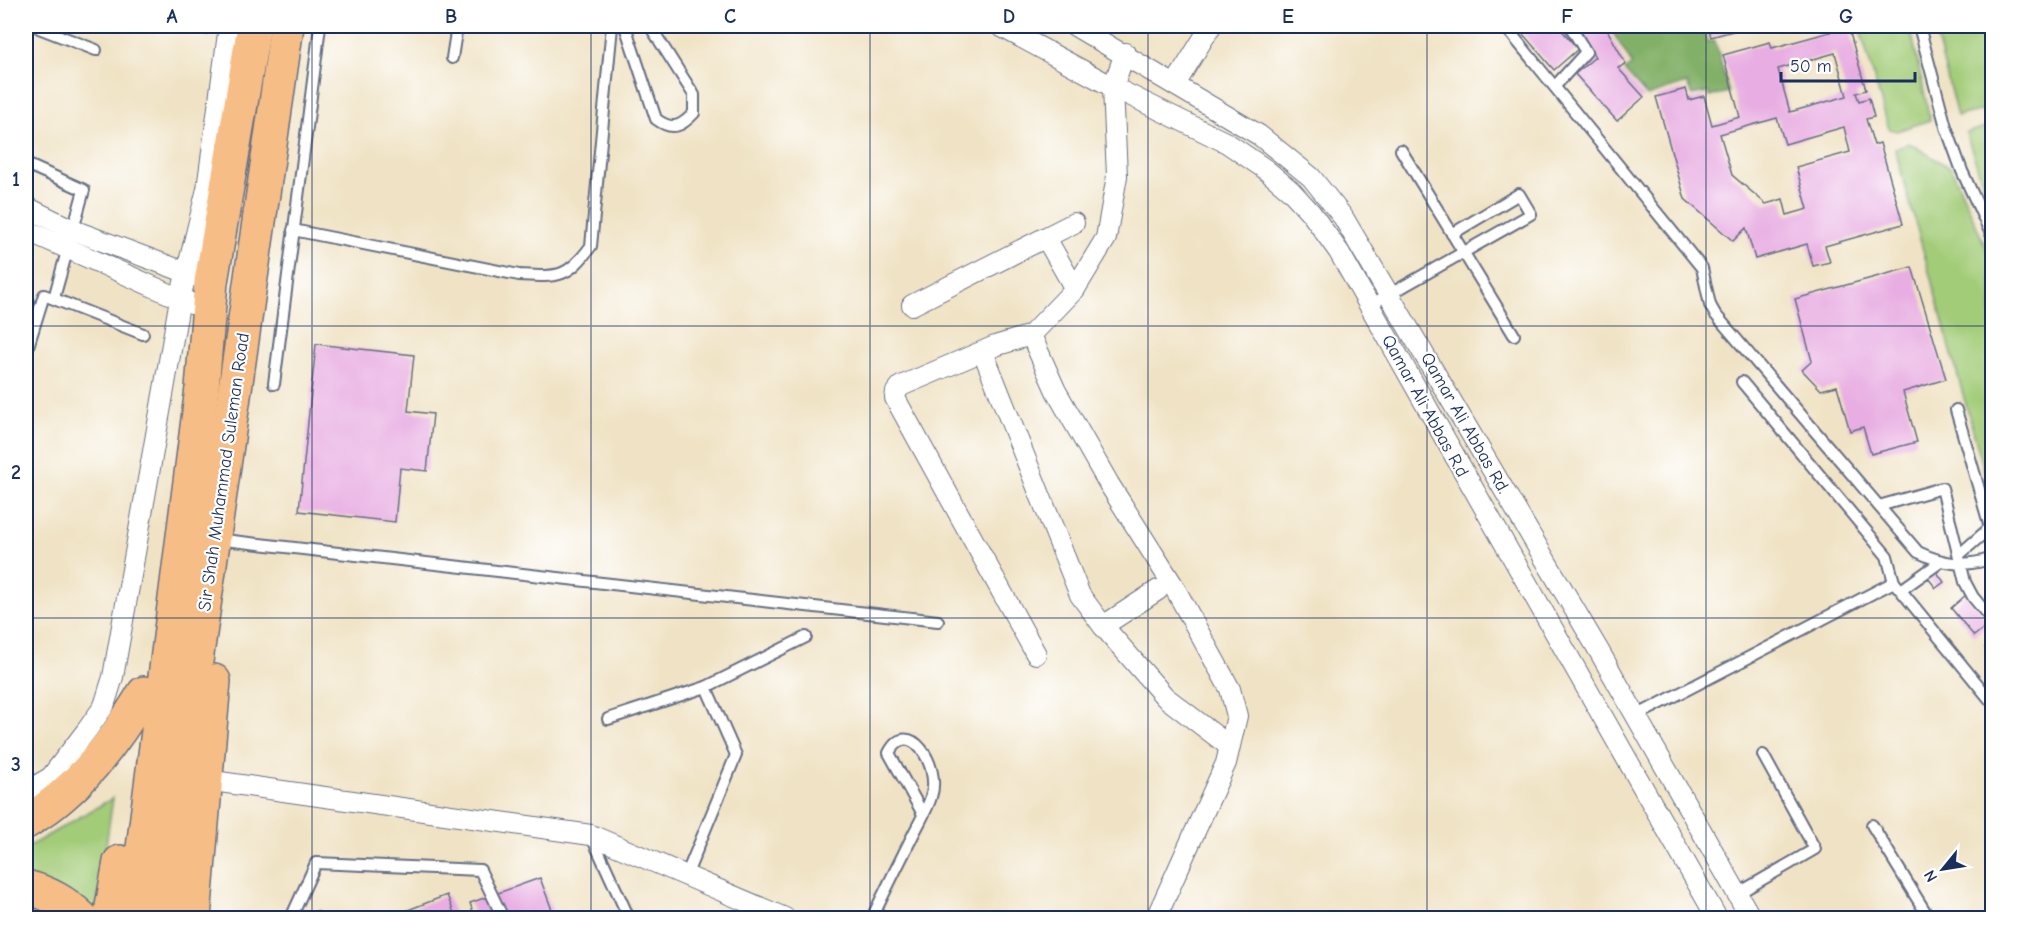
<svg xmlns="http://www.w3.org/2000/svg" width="2018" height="944" font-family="'Comic Neue',sans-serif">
<rect width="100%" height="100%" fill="#fff"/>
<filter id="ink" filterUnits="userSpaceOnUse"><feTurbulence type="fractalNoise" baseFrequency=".0167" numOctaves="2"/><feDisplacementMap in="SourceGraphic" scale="12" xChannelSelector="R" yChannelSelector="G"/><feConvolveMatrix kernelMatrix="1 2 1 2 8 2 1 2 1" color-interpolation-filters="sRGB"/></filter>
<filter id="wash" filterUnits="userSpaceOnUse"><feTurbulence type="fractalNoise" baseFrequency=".008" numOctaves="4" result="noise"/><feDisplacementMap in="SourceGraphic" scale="24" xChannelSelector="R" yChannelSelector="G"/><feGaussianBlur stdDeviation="1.35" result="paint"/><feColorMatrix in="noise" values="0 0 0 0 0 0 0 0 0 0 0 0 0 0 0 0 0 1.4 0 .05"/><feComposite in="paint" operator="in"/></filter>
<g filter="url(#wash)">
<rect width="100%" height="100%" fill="#f0e3c5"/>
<!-- green -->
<g fill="#a3cc78" stroke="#5f7e6b" stroke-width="1.5">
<path d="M1859,26H1910L1930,120L1897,131L1889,129Z"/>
<path d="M1934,26H1992V108L1957,116Z"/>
<path d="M1992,125V204L1985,190L1966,133Z"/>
<path d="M1909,143L1952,169L1992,262V499L1895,149Z"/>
<path d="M113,798L95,918H26V848Z"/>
</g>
<!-- forest -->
<path fill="#82b068" stroke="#4e7063" stroke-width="1.5" d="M1609,26H1702L1707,42L1715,41L1729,92L1709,97L1708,92L1692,95L1687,83L1647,96L1624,70L1632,64Z"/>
<g id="blocks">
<!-- building -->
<g fill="#e8ade2" fill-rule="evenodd">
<path d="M156,26H208L207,34Z"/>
<path d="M1516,26H1558L1578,49L1554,70Z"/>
<path d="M1578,26H1605L1626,64L1618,68L1644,97L1617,121L1575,74L1595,57Z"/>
<path d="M1708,26H1751L1711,37Z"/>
<path d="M1828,26H1848L1866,90L1856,93L1859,101L1869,98L1874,117L1866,119L1874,145L1880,143L1903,224L1825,246L1830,262L1813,266L1807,244L1755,259L1746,228L1733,241L1685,199L1656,97L1686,89L1689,100L1704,96L1712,125L1740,117L1723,55L1770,42L1772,48L1830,32ZM1835,53L1847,96L1790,112L1778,69ZM1777,118L1785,144L1844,127L1850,152L1796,167L1808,209L1787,215L1783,199L1766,204L1732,175L1720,134Z"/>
<path d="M1912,267L1946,379L1903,392L1917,442L1871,454L1863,427L1850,431L1837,386L1821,390L1802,370L1812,361L1795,299Z"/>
<path d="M316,344L414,355L408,411L433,414L427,471L400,468L395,522L299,511Z"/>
<path d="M1936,571L1944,582L1936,588L1928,578Z"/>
<path d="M1966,595L1990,623L1974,636L1951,608Z"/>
<path d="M1992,642V658L1985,648Z"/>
<path d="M540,878L555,918H475L470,903Z"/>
<path d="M447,895L456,918H387Z"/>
<path d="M316,911L332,918H313Z"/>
</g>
</g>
</g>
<g filter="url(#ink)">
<use href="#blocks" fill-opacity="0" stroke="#666e82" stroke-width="1.5"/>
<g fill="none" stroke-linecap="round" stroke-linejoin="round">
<!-- lane casing -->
<g stroke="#666e82" stroke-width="14">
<g id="lane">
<path d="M625,26L656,119C672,131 681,127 694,113V95L650,26"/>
<path d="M1505,26L1702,268L1710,305L1715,314L1918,552C1943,564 1966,568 1992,558"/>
<path d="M1919,26L1946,127L1962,171L1992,236"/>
<path d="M39,28L96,50"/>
<path d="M452,58L457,26"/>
<path d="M1556,85L1586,52L1570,26"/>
<path d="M1401,150L1514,335"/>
<path d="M26,164L84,190L54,298"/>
<path d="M293,230L519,275C558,277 567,279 591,246L612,26"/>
<path d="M1369,306L1531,214L1519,194L1452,234"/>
<path d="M26,353L44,295L143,334"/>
<path d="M1742,382L1887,556L1894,582L1992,702"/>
<path d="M274,384L320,26"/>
<path d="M1956,410L1990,527"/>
<path d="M1879,506L1942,488L1965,582L1973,597L1992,620"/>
<path d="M224,540L938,621"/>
<path d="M1960,554L1992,526"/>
<path d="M1901,590L1939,563"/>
<path d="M1636,716L1894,582"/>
<path d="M608,719L706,687L806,637"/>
<path d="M1872,825L1929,918"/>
<path d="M591,835L629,918"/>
<path d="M686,876L736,755L706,687"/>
<path d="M1737,894L1815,849L1763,755"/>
<path d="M291,918L316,863L480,870L503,918"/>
<path d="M872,918C885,891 899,863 913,835C919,823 927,810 931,797C942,766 908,715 889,753L923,814"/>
</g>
</g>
<!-- street casing -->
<g stroke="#666e82" stroke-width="22">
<g id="street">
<path d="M1000,26L1113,87L1227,143L1265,169L1291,191L1311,213L1339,252L1717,918"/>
<path d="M1075,26L1259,135L1311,177L1343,217L1599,651L1751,918"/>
<path d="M1176,83L1211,26"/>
<path d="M26,207L73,230L198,277"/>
<path d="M26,230L192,304"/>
<path d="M1046,238L1075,289"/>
<path d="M912,305L1074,223"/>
<path d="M1031,335L1056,391L1109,484L1173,585L1230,689L1237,716L1226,763L1156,918"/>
<path d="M983,352L1080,595L1103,626L1165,697L1229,746"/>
<path d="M1103,626L1158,590"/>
<path d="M1036,654L895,398L896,392L901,386L995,346L1031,335L1075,289L1106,238L1117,176L1113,87L1125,53"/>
<path d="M206,780L591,835L785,918"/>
<path d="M26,792L51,777L87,730L104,706L113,677L180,299L207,189L229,26"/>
</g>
</g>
<!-- highway casing -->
<g stroke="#666e82" stroke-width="36">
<g id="highway">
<path d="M26,822C78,791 113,744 144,693"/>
<path d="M26,887C49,893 65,902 82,918"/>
<path d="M110,918L120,862"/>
<path d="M134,918L202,388L211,282L254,26"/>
<path d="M162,918L172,829L287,26"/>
<path d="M194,918L214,681"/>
</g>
</g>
<!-- lane -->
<use href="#lane" stroke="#fff" stroke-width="10"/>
<!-- street -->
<use href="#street" stroke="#fff" stroke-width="20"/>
<!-- highway -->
<use href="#highway" stroke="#f6be86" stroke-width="33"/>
</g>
</g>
<!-- grid -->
<path fill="none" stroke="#1b2f5e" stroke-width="1.5" stroke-opacity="0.55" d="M312,26V918M591,26V918M870,26V918M1148,26V918M1427,26V918M1706,26V918M26,326H1992M26,618H1992"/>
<g text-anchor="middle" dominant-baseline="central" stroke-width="4.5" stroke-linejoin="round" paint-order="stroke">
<!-- street labels -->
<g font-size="18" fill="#1b2f5e" stroke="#fff">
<text transform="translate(1425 406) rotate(61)">Qamar Ali Abbas R.d</text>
<text transform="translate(1465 423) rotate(60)">Qamar Ali Abbas Rd.</text>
<text transform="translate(224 472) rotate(-82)">Sir Shah Muhammad Suleman Road</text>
</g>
</g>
<!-- margin -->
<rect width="2018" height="944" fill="none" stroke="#fff" stroke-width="66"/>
<!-- north arrow -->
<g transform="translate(1943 869) rotate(240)" stroke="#ffffff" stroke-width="4.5" paint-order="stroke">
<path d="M0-4.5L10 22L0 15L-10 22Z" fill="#1b2f5e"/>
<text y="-9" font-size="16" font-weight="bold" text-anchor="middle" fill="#1b2f5e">N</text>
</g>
<!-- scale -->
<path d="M1781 72v9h134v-9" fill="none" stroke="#1b2f5e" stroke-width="3"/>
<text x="1790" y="72" font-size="18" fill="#1b2f5e" stroke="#ffffff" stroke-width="4.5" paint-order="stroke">50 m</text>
<rect x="33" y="33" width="1952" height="878" fill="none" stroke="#1b2f5e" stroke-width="2"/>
<g font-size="20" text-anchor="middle" font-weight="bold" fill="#1b2f5e">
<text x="172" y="23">A</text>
<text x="451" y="23">B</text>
<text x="730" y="23">C</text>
<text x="1009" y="23">D</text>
<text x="1288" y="23">E</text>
<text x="1567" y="23">F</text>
<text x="1846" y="23">G</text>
<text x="16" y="186">1</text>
<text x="16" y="479">2</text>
<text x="16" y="771">3</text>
</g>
</svg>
